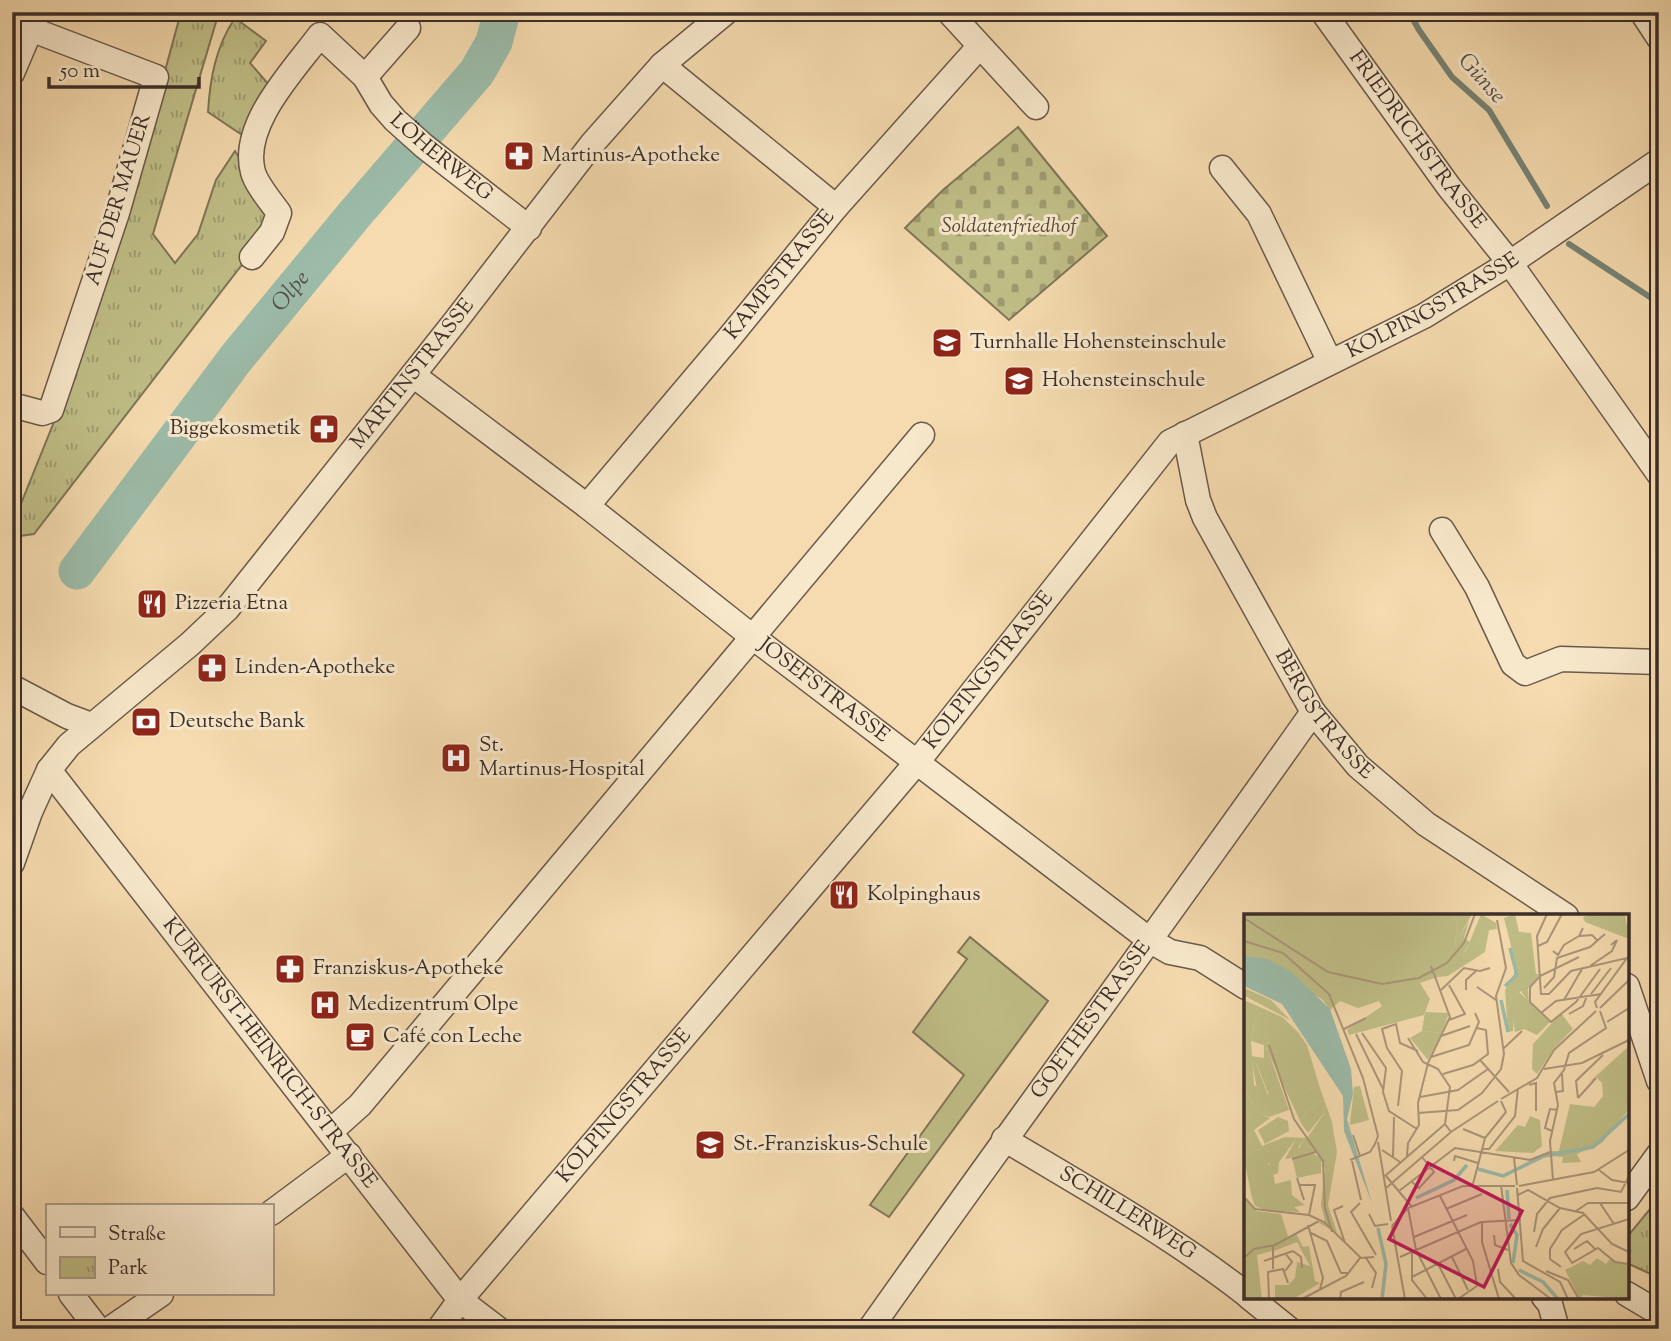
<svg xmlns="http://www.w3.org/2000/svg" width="1671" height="1341" font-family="'Sorts Mill Goudy',serif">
<defs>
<pattern id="cemetery-stones" width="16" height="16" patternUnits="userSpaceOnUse" patternTransform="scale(1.75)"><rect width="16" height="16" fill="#c0be87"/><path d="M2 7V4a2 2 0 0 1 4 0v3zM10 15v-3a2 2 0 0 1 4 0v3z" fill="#9d9b6f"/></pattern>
<pattern id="park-tufts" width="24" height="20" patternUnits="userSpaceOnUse" patternTransform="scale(1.75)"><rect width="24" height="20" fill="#c0be87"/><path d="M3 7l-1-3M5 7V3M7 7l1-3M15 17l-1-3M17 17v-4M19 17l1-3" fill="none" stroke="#9d9b6f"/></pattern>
</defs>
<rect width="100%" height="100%" fill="#f5dbaf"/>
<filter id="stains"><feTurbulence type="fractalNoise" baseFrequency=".00286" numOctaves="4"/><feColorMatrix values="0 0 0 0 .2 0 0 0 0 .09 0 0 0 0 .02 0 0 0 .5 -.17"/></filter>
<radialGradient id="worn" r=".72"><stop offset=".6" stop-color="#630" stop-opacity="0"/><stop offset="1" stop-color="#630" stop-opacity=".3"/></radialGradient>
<!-- green -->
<path fill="#c0be87" stroke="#7e7658" stroke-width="2" d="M970,937L1048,1001L889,1217L870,1205L964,1075L913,1032L967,959L958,952Z"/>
<!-- cemetery -->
<path fill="url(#cemetery-stones)" stroke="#7e7658" stroke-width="2" d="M1018,127L1107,236L1009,320L905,228L943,190Z"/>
<!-- park -->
<g fill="url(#park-tufts)" stroke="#7e7658" stroke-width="2">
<path d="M181,12H205L216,22L153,234L175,263L198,234L216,180L235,151L276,215L251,253L34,534L12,537V526L60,407L122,229Z"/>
<path d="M235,18L266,41L250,63L270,86L248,139L208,112C210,78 216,46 235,18Z"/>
<path d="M1659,1198V1278L1627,1263V1237Z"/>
</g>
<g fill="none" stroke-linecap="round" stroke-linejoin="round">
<!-- stream -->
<g stroke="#768376" stroke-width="6">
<path d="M1409,12L1419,30L1452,77L1489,110L1547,206"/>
<path d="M1569,244L1659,303"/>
</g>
<!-- river -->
<path stroke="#9cbba9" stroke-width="37" id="s1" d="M77,571L237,357L354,215L477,72L494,42L502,12"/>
<!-- minor casing -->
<g stroke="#6a594b" stroke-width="27">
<g id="minor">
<path d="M949,12L1036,107"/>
<path id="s2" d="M1323,12L1449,187L1510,263L1659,474"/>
<path d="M1642,12L1659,38"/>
<path d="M12,22L156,77L117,213L51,410L42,413L12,405"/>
<path d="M662,65L836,207"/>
<path d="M12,73L38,12"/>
<path id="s3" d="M365,77L381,104L395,120L424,146L529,228"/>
<path d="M1222,168L1259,214L1330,362"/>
<path d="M252,257L272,232L279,213C272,203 256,184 253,172C240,125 294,70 320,35L365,77L408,28"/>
<path id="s4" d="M413,375L587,506L754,638L1151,941L1170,952L1200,958L1246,987"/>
<path id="s5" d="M1185,434L1198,500L1205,518L1313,712L1358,766L1426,824L1566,916"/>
<path id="s6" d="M587,506L729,338L836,207L979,47"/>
<path d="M1442,530L1477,587L1513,664L1525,673L1561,659L1659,662"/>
<path d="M12,687L67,716L91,725"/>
<path id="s7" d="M49,770L460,1300L498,1329"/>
<path id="s8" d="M12,863L30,812L49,770L69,745L190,644L227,609L454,323L592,144L662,65L726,12"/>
<path d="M1627,986L1659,1081"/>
<path d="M331,1131L360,1105L922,435"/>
<path id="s9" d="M1004,1139C1086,1188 1170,1235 1246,1294"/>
<path d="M1627,1198L1659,1154"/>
<path d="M271,1213L349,1155"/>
<path d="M12,1216L47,1262"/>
<path d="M71,1294L98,1329"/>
<path d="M1627,1294L1659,1313"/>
<path d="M1249,1297L1289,1329"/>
<path d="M1544,1297L1550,1304L1557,1329"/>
<path d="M110,1329L161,1294"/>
<path id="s10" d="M439,1329L460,1300L918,761L1170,442L1424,316L1510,263L1659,161"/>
<path id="s11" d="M870,1329C1016,1122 1167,919 1313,712"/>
</g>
</g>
<!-- minor -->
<use href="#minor" stroke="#f8e8cb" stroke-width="24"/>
</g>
<!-- icons -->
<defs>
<g id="pharmacy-square" transform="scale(1.575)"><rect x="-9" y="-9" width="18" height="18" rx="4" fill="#8f2418" stroke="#f8e8cb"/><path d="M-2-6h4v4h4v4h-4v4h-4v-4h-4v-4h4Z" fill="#fff"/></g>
<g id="school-square" transform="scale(1.575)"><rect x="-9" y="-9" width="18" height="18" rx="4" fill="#8f2418" stroke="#f8e8cb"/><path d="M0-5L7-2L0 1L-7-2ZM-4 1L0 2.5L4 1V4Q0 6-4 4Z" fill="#fff"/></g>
<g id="restaurant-square" transform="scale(1.575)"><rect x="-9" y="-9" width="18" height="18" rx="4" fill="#8f2418" stroke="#f8e8cb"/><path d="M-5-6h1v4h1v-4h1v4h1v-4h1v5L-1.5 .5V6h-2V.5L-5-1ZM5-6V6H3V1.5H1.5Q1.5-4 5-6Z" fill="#fff"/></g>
<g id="bank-square" transform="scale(1.575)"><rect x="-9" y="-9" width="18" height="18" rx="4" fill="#8f2418" stroke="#f8e8cb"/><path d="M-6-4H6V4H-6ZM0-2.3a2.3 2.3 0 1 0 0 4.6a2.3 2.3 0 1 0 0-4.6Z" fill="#fff"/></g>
<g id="hospital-square" transform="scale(1.575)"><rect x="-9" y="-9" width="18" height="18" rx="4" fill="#8f2418" stroke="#f8e8cb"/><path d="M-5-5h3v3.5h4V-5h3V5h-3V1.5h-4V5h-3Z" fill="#fff"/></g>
<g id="cafe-square" transform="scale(1.575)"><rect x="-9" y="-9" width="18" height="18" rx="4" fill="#8f2418" stroke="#f8e8cb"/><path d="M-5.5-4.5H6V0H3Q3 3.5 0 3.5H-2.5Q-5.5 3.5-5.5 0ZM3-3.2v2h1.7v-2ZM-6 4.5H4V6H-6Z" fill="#fff"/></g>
</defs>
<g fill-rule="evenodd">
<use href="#pharmacy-square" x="519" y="156"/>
<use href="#school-square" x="947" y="343"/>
<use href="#school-square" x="1019" y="381"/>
<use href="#pharmacy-square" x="324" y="429"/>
<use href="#restaurant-square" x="152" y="604"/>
<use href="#pharmacy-square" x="212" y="668"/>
<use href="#bank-square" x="146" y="722"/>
<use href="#hospital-square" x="456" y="758"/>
<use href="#restaurant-square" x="844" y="895"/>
<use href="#pharmacy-square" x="290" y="969"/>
<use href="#hospital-square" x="325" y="1005"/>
<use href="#cafe-square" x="360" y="1037"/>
<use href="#school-square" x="710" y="1145"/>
</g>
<g text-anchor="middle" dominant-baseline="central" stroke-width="6" stroke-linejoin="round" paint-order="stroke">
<!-- street labels -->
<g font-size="21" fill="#3c2e2a" stroke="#f8e8cb">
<text stroke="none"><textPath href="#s2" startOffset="159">FRIEDRICHSTRASSE</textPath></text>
<text stroke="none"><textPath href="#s3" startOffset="112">LÖHERWEG</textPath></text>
<text transform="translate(119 200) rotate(-73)">AUF DER MAUER</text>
<text stroke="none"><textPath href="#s6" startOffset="301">KAMPSTRASSE</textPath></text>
<text stroke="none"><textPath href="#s10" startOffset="1446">KOLPINGSTRASSE</textPath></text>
<text stroke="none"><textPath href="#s8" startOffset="640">MARTINSTRASSE</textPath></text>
<text stroke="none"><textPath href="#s10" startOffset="858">KOLPINGSTRASSE</textPath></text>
<text stroke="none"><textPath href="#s4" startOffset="518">JOSEFSTRASSE</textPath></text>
<text stroke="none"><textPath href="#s5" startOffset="317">BERGSTRASSE</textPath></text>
<text stroke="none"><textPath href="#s11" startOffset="380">GOETHESTRASSE</textPath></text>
<text stroke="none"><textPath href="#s7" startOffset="359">KURFÜRST-HEINRICH-STRASSE</textPath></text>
<text stroke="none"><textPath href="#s10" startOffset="290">KOLPINGSTRASSE</textPath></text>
<text stroke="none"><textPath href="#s9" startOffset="144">SCHILLERWEG</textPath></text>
</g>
<!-- poi labels -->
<g font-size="21" fill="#3c2e2a" stroke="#f8e8cb" text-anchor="start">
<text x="542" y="156">Martinus-Apotheke</text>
<text x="970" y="343">Turnhalle Hohensteinschule</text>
<text x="1042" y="381">Hohensteinschule</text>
<text x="301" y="429" text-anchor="end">Biggekosmetik</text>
<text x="175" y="604">Pizzeria Etna</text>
<text x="235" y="668">Linden-Apotheke</text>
<text x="169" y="722">Deutsche Bank</text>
<text x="479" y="746">St.<tspan x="479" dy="24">Martinus-Hospital</tspan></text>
<text x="867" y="895">Kolpinghaus</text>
<text x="313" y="969">Franziskus-Apotheke</text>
<text x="348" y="1005">Medizentrum Olpe</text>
<text x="383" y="1037">Café con Leche</text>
<text x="733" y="1145">St.-Franziskus-Schule</text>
</g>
<!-- park labels -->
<g font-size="21" font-style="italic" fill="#564b3d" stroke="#f8e8cb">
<text x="1009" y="227">Soldatenfriedhof</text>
</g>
<!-- water labels -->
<g font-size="23" font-style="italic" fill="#54514a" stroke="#f8e8cb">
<text transform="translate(1481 79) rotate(48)">Günse</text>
<text stroke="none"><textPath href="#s1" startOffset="352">Olpe</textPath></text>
</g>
</g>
<!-- overview -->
<g transform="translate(1244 914)">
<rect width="385" height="385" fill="#f5dbaf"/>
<path d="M210,0H228L210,32L214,14ZM237,0L252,9L253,15L245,16L241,38L204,62L193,63L222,37ZM0,74L27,86L46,106L1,82ZM0,98H9L12,106L7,127L10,171L25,181L12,149L26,142L45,196L25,203L16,199L0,176ZM181,98L205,99L198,119L178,117ZM28,102L54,118L63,131L75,171L66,175L51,151L28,141L22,120ZM79,186L82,197L64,219L57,209L63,196ZM34,203L44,207L45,217L21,230L14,216ZM52,225H60L54,234L77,243V259L53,264L48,244L41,245ZM33,231L24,251L28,250L31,270L47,266L48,281L61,291L50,293L56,298L23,297L11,292L8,284L0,245L4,239ZM0,284L12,297L37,300L44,322L28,337L13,341L18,385H0ZM52,319L59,333L65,332L71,367L76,369L49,385H31V371H44L51,364L53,348L66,352L53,328L30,337V332Z" fill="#c0be87"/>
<path d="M0,0H210L214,14L210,31L225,7L220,24L226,28L219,41L193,63L176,69L186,85L180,101L105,121L103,116L138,92L135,87L114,94L96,87L86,96L78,85L0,42ZM271,0L275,18L287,19L292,60H296L284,74L285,89L277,77L266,84L270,98L269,117L264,118L261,76L270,60V44L260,4ZM349,0H381L385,25L341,8L339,3ZM0,86L38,103L54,118L29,103L33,115L22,120L28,141L48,143L66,175L75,171L88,208L93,238L84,291L93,319L75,309L81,307L77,291L81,254L72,238L50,244L60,225H52L35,248L34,259L29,261L23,242L32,232L4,239L0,245V176L16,199L26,204L10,216L18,232L41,223L63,224L82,197L79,186L63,196L57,209L26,142L12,150L24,181L13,176L7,142L20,144V131L7,127L12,106L8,98H0ZM385,132V195L358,229L333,240L337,248L318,249L319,243L307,242V237H315L326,190L350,193L359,182L358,169L352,163L343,170ZM286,202L296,206L298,232L289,239L251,237L274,211L281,213ZM353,344L362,350L366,345L385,351V385L339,381L336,385L321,356L339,347L346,351Z" fill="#c0be87"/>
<path d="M275,78L306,108L293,121L280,115L271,118L266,83ZM317,99L329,115L310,134L293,160L288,155L289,130Z" fill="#c0be87"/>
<path d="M178,117L198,119L184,146L166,124ZM116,172L125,206L106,211L110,173Z" fill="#c0be87"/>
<path d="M0,42L23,45L46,57L86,95L107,155L109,180L103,205L128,289L100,217L99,182L38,90L0,72Z" fill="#9cbba9"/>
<path fill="none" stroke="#9cbba9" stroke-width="3.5" d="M261,72L273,61L266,34M257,86L264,118M234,255L259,262L300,242L349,233L385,200M263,276L265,305M172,284L210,266L223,251M266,310L273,321L269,349M134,314L142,350L138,385M275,356L299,368L314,385"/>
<path fill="none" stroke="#ab967a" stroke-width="2" d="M303,0L293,22L297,80H305L327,57L383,44L351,88L353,94M0,4L84,58L138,70L175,64L203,49L220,29L231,0M339,14L335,22L348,21L353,26M0,27L39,39L85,80L119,164L134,222L131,230M294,32L303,28L318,0M309,37L314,41L320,31L335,22M335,43L296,62L286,73V88L307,108L332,88L356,55M346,52L368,37L373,26L367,31M205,71L221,100L205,106M233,73L252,86M300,74L310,63L313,44L346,33L361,20M197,76L220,54L236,57L246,54M222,76V66L232,57M347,80L367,54M320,86L338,55M356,94L385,66M297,99L312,87L357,80M325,100L339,92L343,82M363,108L385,94M100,115L122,104M118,119L142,154L139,178L145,197L173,215M112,120L139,175M197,122L226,112M164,124L179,148L194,155L206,173L201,210L207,218M25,131L50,205L79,247L81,294L88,318M259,135L278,117M187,143L225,131L235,108L231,99M236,146L265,178M300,155L338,149L385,126M199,160L229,151L244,140L242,116L233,114M285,171L292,169V197M312,178L319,177L318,160M176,183L214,176L244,155M334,184L332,167L359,141M334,184L352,164M257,185L293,164L310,136L352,97M154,192L158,157L143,134L138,115L152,110L156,129L174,137M174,199L214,196L238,179L257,155L260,140L252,82L262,54L253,6M219,215L241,224M308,217L301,214L306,195L314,196M109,221L116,242M134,228L147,307M238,235H245L271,202L274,174M138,236L156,248M163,242L164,229L175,211L174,189L184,149L206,103L187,52M149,244L150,203M270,244L273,271M48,245L72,238M106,246L126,238L131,230M108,247L117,286M210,247L211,242L234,249M355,256L368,266L385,269M141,262L201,210M142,262L168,293M53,264L60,286M309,266L306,227L314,191L310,169L320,156L325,139L362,114L356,97M167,267L175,274L190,258L178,243M229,270L241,224L262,198L257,187M55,271H71L65,301M257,271L267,349L275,361L307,385M275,272L350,258L385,236M273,274L279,347L316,368L324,385M141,275L207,218L254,187M155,277L211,234L286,246L306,238M274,281L284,276L316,294L339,299L368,330L385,338M196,282L229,347L233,372M0,283L11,295L65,301M116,289L107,298L132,341M356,289L370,310M99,292L90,296L101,329M164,294L172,336L197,385M202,295L238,280M332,297L344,289H385M125,300L131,312L144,310M65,301L80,308L117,344M385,305L337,320L321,338L328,349L354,334L371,348L385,350M238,308V328L255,385M64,311L79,364L76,375M148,312L164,294L219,272H271M148,312L154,346L153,341M290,318L293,300L306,284L353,274L377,278L385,262M67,319L83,327L97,359H104M250,321L251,331L264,336M170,323L223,301M292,333L299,315L316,294M330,335L343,327L351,335M168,338V366L183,385M41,339L48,348L41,357M156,343L237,308L277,306M208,343L224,376M0,344L10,335L31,331L75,307M122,344L132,359L128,374M154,346L161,385M20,347L49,337L57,343L58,354M194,350L212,385M317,353L306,345V335L318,316L341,300M29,355V331M254,355L256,368L272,385M302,357L324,366L335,385M168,363L222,335M25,385L24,358L39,355L44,369M58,385L102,362L116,344L130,343M96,385L97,378L120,368M214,385L233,372"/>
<path fill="#c2185b" fill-opacity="0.15" stroke="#c2185b" stroke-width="3.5" d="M184,249L278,297L240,373L145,325Z"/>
<rect width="385" height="385" fill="none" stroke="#3c2e2a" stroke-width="3.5"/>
</g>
<!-- margin -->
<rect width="1671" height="1341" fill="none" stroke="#f5dbaf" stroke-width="42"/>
<rect x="14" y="14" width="1643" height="1313" fill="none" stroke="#3c2e2a" stroke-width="3.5"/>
<rect x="21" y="21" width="1629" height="1299" fill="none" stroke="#3c2e2a" stroke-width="2"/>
<!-- legend -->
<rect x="46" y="1204" width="228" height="91" fill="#f8e8cb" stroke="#ad9e8b" stroke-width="2"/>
<rect x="60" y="1227" width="35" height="10" fill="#f8e8cb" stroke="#ad9e8b" stroke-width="2"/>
<text x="108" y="1240" font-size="21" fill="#3c2e2a">Straße</text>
<rect x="60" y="1257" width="35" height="21" fill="url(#park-tufts)" stroke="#ad9e8b" stroke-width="2"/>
<text x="108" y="1274" font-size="21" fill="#3c2e2a">Park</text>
<!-- scale -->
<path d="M49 77v10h150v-10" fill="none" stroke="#3c2e2a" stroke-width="3.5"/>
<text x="60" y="77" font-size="21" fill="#3c2e2a" stroke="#f8e8cb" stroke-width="5" paint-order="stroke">50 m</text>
<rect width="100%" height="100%" filter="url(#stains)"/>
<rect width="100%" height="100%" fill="url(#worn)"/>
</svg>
